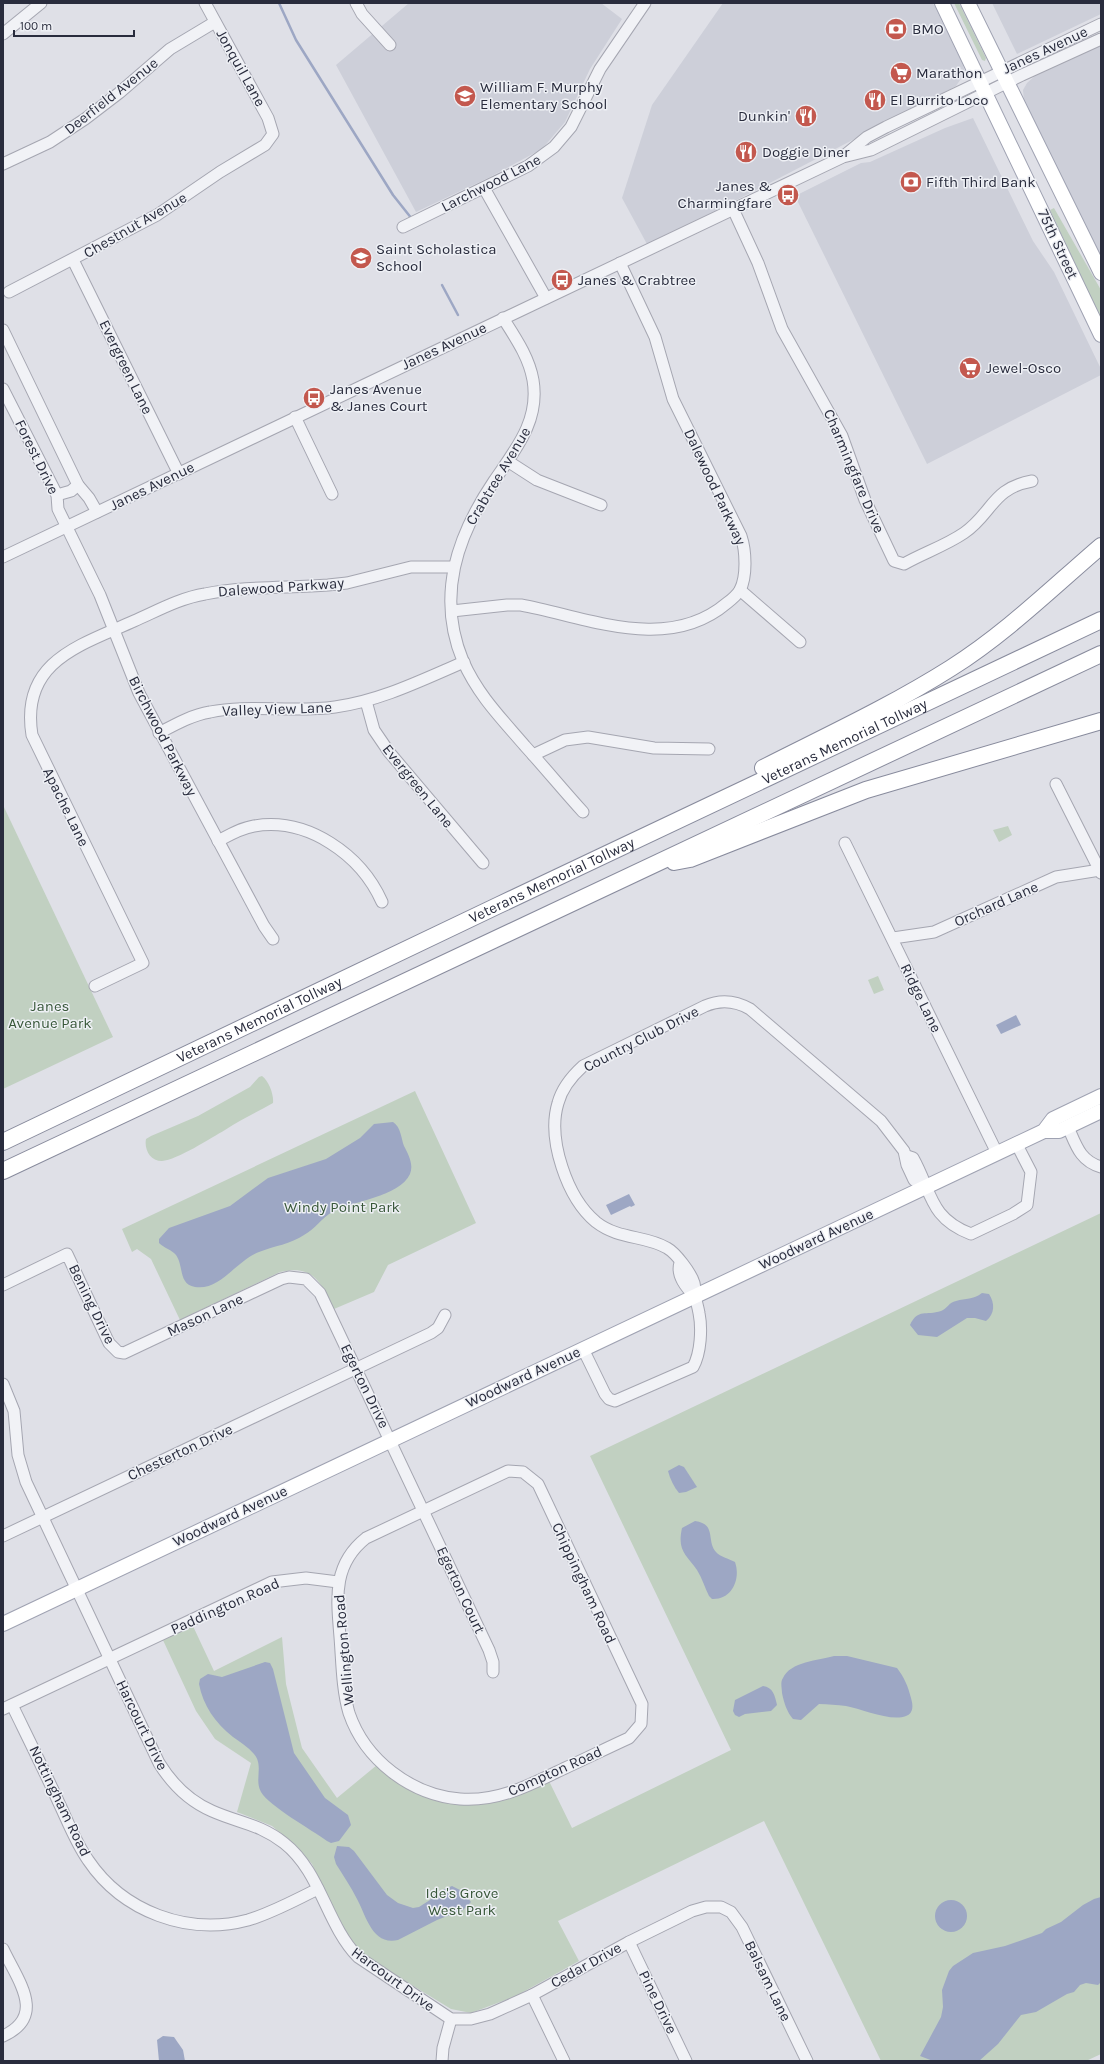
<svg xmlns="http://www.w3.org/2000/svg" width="1104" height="2064" font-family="Karla,sans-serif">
<rect width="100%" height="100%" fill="#dfe0e7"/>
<!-- built -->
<g fill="#cdcfd9">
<path d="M409,3H601L622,19L590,69L565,122L542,149L488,178L416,212L336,65Z"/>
<path d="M723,3H933L963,65L965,73L956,86L947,91L648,246L622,198L652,105Z"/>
<path d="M992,3H1101V14L1017,54Z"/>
<path d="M1101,45V258L1024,101L1023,90L1027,83L1036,75Z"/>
<path d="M973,118L1033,241L1054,272L1101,369V375L927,464L795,196L861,163L870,162L945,128Z"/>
</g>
<!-- green -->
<g fill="#c1d0c1">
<path d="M954,3H959L986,58L985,61L982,60Z"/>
<path d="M1054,208L1101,290V319L1050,210Z"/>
<path d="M3,805L113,1037L3,1089Z"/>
<path d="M1008,826L1012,835L999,842L993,830Z"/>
<path d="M878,976L884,990L874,994L868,980Z"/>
<path d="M262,1076C269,1081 274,1095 273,1103C257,1112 240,1120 225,1130C211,1138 177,1160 162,1161C150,1161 144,1149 146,1139L151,1136L198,1116L250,1087L259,1077Z"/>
<path d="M415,1091L476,1223L388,1265L374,1292L334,1309C321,1283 314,1264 280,1272L180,1320L151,1259L137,1249L132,1252L122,1229Z"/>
<path d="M1101,1213V2054L1086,2061H881L764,1821L558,1921L579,1961L516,1996L471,2013L451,2009L361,1954L346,1935L312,1864L300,1850L272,1826L237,1812L251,1763L215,1739L196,1711L162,1638L192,1624L214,1671L282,1637L286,1684L302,1748L337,1798L377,1765L391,1777L482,1804L505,1800L549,1781L572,1828L731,1750L590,1456Z"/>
</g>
<!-- water -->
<g fill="#9da7c4">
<path d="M1016,1015L1021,1025L1001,1034L996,1025Z"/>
<path d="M393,1122C401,1127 401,1138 404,1146C408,1154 414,1164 410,1174C400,1197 351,1201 332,1212C322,1218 315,1229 304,1235C291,1244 274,1246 259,1252C236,1261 220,1291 195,1287C178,1284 184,1266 176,1255C172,1250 164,1248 159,1243V1239L169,1228L230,1206L268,1178L326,1159L360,1138L374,1124Z"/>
<path d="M629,1194L635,1205L631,1207L630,1206L611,1215L606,1205Z"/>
<path d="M982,1293L989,1294C995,1303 995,1314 986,1321L975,1318H967L937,1337L918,1335L910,1325C918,1308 926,1316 941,1311C947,1309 949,1302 956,1301C966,1298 973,1300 982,1293Z"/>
<path d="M679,1465L684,1467L697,1487L686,1492L679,1493C674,1487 670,1479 668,1471Z"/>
<path d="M695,1521C717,1524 706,1541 716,1552C720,1557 730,1559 735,1562C741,1579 732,1600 712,1599L709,1596C705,1588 702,1578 697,1570C686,1554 677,1551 682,1528Z"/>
<path d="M834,1656H847L897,1668C904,1677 908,1686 911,1698C913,1705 914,1713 906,1716C891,1722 862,1709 846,1706C837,1705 828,1704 819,1704L801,1720L793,1719C787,1712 784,1703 782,1693C782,1688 780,1682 783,1678C790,1662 819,1660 834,1656Z"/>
<path d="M265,1662L270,1663L273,1669L294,1753L325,1798L348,1815L351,1825L339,1841L331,1843L327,1841C312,1830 269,1806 261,1792C254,1779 264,1766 254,1754C248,1747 240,1742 233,1737C215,1723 203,1705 199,1684L200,1679L208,1674L222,1677Z"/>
<path d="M763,1686C773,1687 775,1696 777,1705L771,1711L745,1714L739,1717L735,1715L733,1711L735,1700Z"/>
<path d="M337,1846L349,1847L354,1851L387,1895L398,1903L413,1908L419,1907L430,1900L436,1893L452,1886L462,1891L471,1902L463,1910L437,1920L398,1940C372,1946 366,1915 357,1899C351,1887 343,1875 336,1864L334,1857Z"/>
<path d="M1101,1897V1982L1098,1985L1086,1983L1080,1985L1074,1992L1067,1994L1036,2012L1021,2015L998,2044L979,2061H933L920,2056L941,2017L943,2007L942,1990L949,1971L953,1966L973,1953L1005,1946L1042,1933L1046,1929L1061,1922L1083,1905L1094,1899Z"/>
<circle cx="951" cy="1916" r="16"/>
<path d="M163,2036L174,2037L183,2050L185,2061H159L157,2040Z"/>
</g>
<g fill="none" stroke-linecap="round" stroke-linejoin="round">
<!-- stream -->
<g stroke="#9da7c4" stroke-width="2.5">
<path d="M279,3L296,40L393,195L412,219"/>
<path d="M442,285L458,315"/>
</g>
<!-- minor casing -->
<g stroke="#a5a6b1" stroke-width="13">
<g id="minor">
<path d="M356,3L362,14L390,45"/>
<path d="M3,34L41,3"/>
<path d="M845,155L867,137L886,127L1101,24"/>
<path d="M3,164L50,142L85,119L119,93L170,49L215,22"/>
<path d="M484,188L546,298"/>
<path d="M733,209L758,263L782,329L842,436L865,500L894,561L904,564C923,553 945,546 964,533C992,514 992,488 1032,481"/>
<path d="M403,227L528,166L554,147L571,127L600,69L645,3"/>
<path d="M73,260L179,474"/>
<path d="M9,292L157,215L220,172L265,145L273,134L268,118L205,3"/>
<path d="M503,318C515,337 529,357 533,380C540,421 515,450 494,481C457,536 436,596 463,661C478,695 501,718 525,746C545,768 563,790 583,812"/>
<path d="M3,330L78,485L89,498L97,512"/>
<path d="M3,389L57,495L58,509L100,595L139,693L264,926L273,939"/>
<path d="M295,417L332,494"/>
<path d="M509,462L537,480L601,505"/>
<path d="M57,495L71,491L78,485"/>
<path d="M3,557L843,157L871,150L1022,75L1101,39"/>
<path d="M740,590L800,642"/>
<path d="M452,611L507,605H521C587,617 667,654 727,603C731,600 737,595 740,590C747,576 746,551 741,536L673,399L655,337L620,263"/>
<path d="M366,701L374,730L389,752L483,863"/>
<path d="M159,733C176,724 192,715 210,712C249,704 293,713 335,707C380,701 422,680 464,662"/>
<path d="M533,755L565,740L588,737L654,748L709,749"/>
<path d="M1056,784L1101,873"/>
<path d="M218,841C229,835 241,828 254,826C308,817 361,855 382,902"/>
<path d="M845,843L997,1153"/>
<path d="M893,938L934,932L1056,877L1100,870"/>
<path d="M95,986L143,963L32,735C20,661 81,645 134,621C157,611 180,598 205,594C245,586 288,588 328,585L347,583L411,567H454"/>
<path d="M1068,1127C1076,1145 1080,1161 1101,1167"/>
<path d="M907,1156L913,1158C932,1192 929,1218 971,1234L1013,1214L1027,1205L1031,1172L1016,1143"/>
<path d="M680,1263C676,1275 686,1288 695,1296"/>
<path d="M3,1285L67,1254L109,1343L118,1352L124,1353L281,1279L289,1277L306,1279L320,1293L489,1650L493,1662V1672"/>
<path d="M583,1349L605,1394L609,1399L615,1401L693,1367C701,1353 702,1328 699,1313C698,1307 696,1301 695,1295C695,1291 695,1287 694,1283C691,1273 676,1253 667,1248C645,1235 619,1240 596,1222C567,1198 547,1139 558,1103C562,1088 572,1076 583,1066L705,1006C721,999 736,1001 750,1009L881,1121L904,1151L907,1165L914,1180L925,1187"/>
<path d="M3,1384L14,1411L18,1455L26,1482L159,1763C172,1784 189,1801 212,1811C239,1823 260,1824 284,1843C321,1872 326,1924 358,1957L451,2019H471L490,2014L532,1995L629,1942L692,1911L706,1907H721L731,1912L742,1927L807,2061"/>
<path d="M508,1471L523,1472L538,1484L642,1704L641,1724L629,1738C607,1748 585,1759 563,1769C530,1785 498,1802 460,1799C411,1795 365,1760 349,1713C342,1689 342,1662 340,1637C337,1599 332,1565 366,1538Z"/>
<path d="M3,1536L431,1333L438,1328L445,1315"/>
<path d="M12,1705C28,1738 44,1770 59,1803C68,1822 76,1843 88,1860C123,1912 188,1936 248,1920C272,1913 295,1900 318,1889"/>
<path d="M3,1709L272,1582L306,1578L338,1582"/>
<path d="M629,1942L686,2061"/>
<path d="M3,1949C18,1981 47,2016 3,2036"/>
<path d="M532,1995L564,2061"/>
<path d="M442,2061L443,2048L451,2019"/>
</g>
</g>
<!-- major casing -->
<g stroke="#9fa2b2" stroke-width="16">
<g id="major">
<path d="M942,3L1101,335"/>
<path d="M968,3L1101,273"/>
<path d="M1044,1131H1059L1101,1111"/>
<path d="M3,1624L1044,1131L1053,1119L1101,1096"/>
</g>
</g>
<!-- highway casing -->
<g stroke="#888b9d" stroke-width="18">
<g id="highway">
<path d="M763,768C826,736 891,706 951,668C1005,634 1052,588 1101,546"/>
<path d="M674,862L690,859L866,790L1101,721"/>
<path id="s1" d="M3,1142L499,905L1101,620"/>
<path d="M3,1171L1101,654"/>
</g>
</g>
<!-- minor -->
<use href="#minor" stroke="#f1f2f6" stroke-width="11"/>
<!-- major -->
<use href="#major" stroke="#fff" stroke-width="14"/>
<!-- highway -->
<use href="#highway" stroke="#fff" stroke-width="16"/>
</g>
<!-- icons -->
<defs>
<g id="bank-disc" transform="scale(1.15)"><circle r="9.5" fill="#c3584e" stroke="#eef0f5"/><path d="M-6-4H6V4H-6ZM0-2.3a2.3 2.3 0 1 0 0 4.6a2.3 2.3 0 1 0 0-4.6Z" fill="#fff"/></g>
<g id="supermarket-disc" transform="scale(1.15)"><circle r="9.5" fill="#c3584e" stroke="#eef0f5"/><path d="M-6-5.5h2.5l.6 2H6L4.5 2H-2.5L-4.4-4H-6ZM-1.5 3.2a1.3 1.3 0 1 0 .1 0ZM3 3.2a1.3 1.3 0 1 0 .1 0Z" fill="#fff"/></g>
<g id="school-disc" transform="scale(1.15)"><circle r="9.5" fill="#c3584e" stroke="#eef0f5"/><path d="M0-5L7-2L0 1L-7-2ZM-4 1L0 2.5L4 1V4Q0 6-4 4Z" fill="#fff"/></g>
<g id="restaurant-disc" transform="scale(1.15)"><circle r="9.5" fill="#c3584e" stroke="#eef0f5"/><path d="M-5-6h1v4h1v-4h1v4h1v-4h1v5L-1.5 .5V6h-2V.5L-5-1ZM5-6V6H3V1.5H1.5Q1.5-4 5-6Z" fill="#fff"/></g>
<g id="bus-disc" transform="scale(1.15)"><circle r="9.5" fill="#c3584e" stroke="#eef0f5"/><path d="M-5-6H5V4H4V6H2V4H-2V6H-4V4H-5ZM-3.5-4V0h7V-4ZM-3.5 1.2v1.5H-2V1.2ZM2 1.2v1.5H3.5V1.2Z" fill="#fff"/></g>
</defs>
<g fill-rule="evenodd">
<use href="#bank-disc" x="896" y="29"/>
<use href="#supermarket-disc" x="901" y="73"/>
<use href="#school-disc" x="465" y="96"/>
<use href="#restaurant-disc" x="875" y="100"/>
<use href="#restaurant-disc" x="806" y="116"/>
<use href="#restaurant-disc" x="746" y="152"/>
<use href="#bank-disc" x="911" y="182"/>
<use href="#bus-disc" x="788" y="195"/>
<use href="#school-disc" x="361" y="258"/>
<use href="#bus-disc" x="562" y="280"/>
<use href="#supermarket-disc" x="970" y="368"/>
<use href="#bus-disc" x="314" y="398"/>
</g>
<g text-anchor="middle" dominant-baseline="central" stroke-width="3" stroke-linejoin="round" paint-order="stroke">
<!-- poi labels -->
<g font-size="15" fill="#292c3d" stroke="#eef0f5" text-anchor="start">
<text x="912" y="29">BMO</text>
<text x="916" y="73">Marathon</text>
<text x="480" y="87">William F. Murphy<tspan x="480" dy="17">Elementary School</tspan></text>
<text x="890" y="100">El Burrito Loco</text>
<text x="790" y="116" text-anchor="end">Dunkin'</text>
<text x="762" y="152">Doggie Diner</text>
<text x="926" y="182">Fifth Third Bank</text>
<text x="772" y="186" text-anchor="end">Janes &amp;<tspan x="772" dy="17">Charmingfare</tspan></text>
<text x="376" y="249">Saint Scholastica<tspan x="376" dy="17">School</tspan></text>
<text x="578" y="280">Janes &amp; Crabtree</text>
<text x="986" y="368">Jewel-Osco</text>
<text x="330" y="389">Janes Avenue<tspan x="330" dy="17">&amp; Janes Court</tspan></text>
</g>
<!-- street labels -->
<g font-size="15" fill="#292c3d" stroke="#eef0f5">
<text transform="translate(1045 50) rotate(-25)">Janes Avenue</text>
<text transform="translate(241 68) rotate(61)">Jonquil Lane</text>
<text transform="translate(111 96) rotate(-38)">Deerfield Avenue</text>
<text transform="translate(491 183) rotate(-27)">Larchwood Lane</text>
<text transform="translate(135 225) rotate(-30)">Chestnut Avenue</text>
<text transform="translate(1058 244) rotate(65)">75th Street</text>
<text transform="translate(444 346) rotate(-25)">Janes Avenue</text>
<text transform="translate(126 367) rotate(64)">Evergreen Lane</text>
<text transform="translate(37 457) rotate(64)">Forest Drive</text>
<text transform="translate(854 471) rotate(67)">Charmingfare Drive</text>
<text transform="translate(498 476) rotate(-59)">Crabtree Avenue</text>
<text transform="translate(152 486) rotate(-26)">Janes Avenue</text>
<text transform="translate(715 487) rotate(65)">Dalewood Parkway</text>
<text transform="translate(281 587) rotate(-4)">Dalewood Parkway</text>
<text transform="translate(277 709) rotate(-2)">Valley View Lane</text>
<text transform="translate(163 736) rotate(63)">Birchwood Parkway</text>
<text stroke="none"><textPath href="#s1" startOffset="932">Veterans Memorial Tollway</textPath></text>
<text transform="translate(418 786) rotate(51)">Evergreen Lane</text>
<text transform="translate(66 807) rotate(64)">Apache Lane</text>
<text stroke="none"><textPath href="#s1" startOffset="608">Veterans Memorial Tollway</textPath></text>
<text transform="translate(996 904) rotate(-24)">Orchard Lane</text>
<text transform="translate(921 998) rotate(64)">Ridge Lane</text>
<text stroke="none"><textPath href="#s1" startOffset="284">Veterans Memorial Tollway</textPath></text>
<text transform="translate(641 1039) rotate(-27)">Country Club Drive</text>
<text transform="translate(816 1239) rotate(-25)">Woodward Avenue</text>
<text transform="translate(92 1304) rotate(64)">Bening Drive</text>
<text transform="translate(205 1315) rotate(-25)">Mason Lane</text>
<text transform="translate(523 1377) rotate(-25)">Woodward Avenue</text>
<text transform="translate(365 1386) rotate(64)">Egerton Drive</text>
<text transform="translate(180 1452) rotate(-25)">Chesterton Drive</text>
<text transform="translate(230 1516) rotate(-25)">Woodward Avenue</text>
<text transform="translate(584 1583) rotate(65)">Chippingham Road</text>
<text transform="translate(461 1590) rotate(65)">Egerton Court</text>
<text transform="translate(225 1606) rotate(-24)">Paddington Road</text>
<text transform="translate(344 1650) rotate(-95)">Wellington Road</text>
<text transform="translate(142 1725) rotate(64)">Harcourt Drive</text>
<text transform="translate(555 1771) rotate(-24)">Compton Road</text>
<text transform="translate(60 1801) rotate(64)">Nottingham Road</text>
<text transform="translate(586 1965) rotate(-29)">Cedar Drive</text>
<text transform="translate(393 1979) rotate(36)">Harcourt Drive</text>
<text transform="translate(768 1981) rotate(64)">Balsam Lane</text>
<text transform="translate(658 2002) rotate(64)">Pine Drive</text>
</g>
<!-- park labels -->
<g font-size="15" fill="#385739" stroke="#eef0f5">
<text x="50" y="1006">Janes<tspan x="50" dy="17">Avenue Park</tspan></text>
<text x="342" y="1207">Windy Point Park</text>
<text x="462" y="1893">Ide's Grove<tspan x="462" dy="17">West Park</tspan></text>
</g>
</g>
<!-- border -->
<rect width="1104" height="2064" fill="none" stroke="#292c3d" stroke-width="8"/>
<!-- scale -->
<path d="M14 30v6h120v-6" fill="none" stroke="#292c3d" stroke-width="2"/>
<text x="20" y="30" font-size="12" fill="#292c3d" stroke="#eef0f5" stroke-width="3" paint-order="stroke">100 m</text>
</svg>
